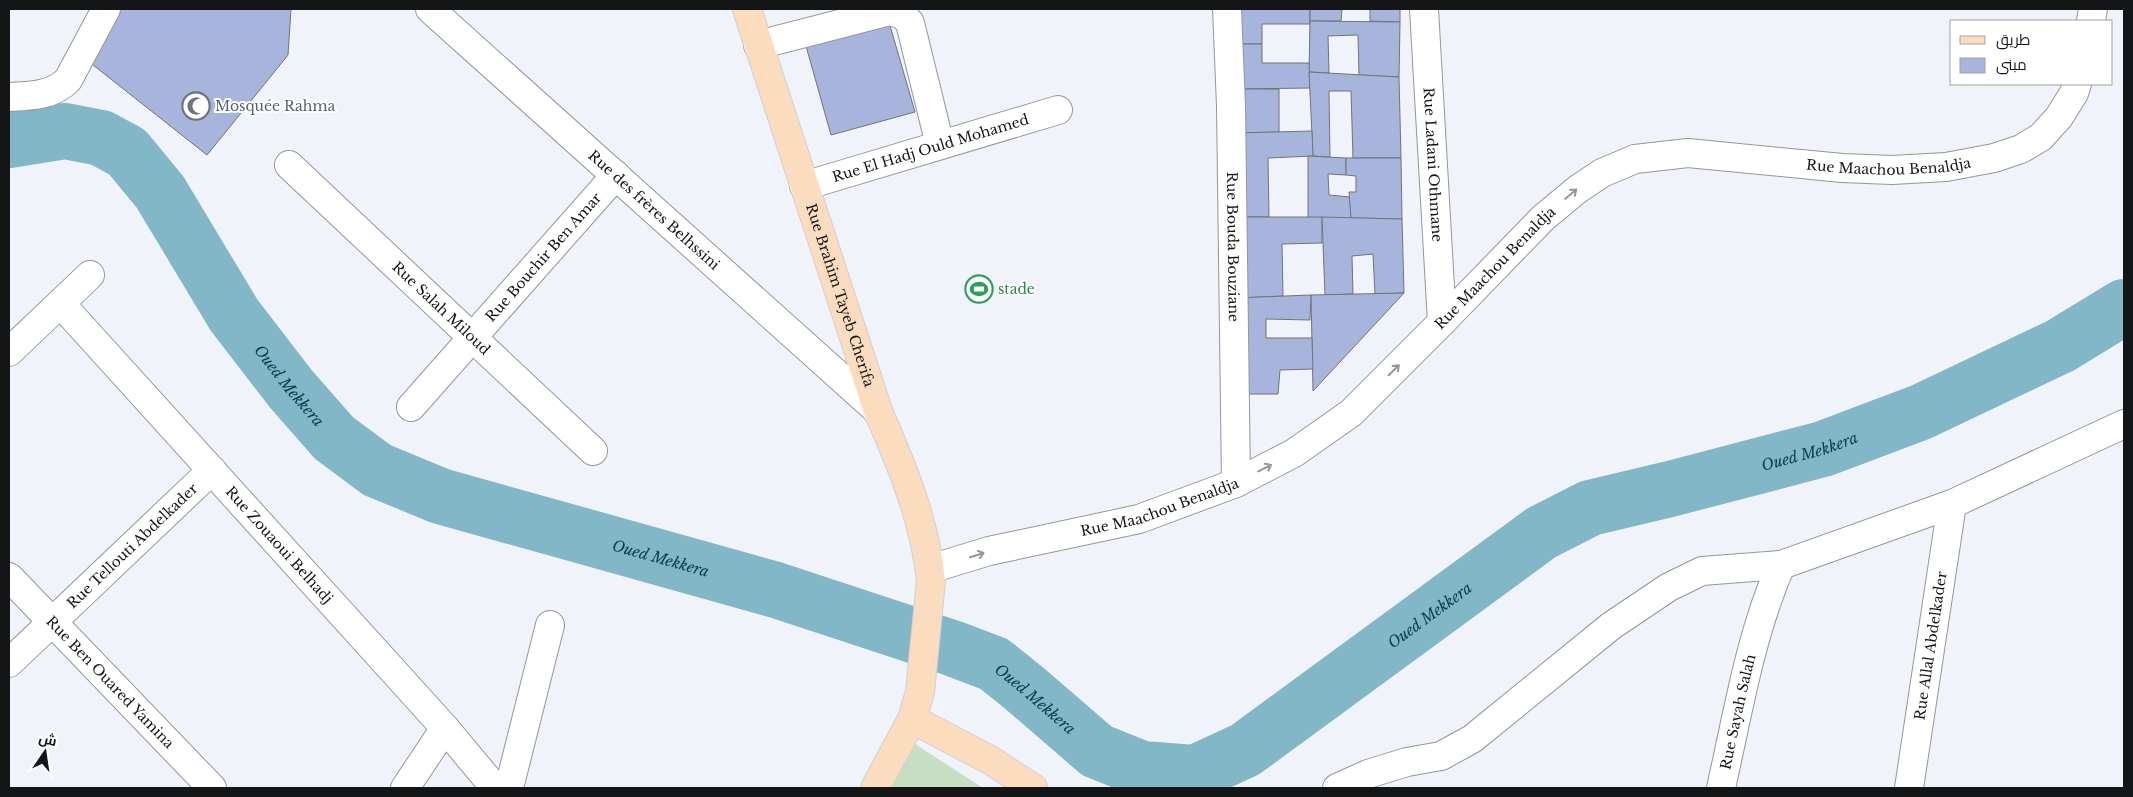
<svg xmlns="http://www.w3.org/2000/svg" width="2133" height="797" font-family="'Libre Baskerville',Cairo,serif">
<rect width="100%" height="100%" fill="#f0f3f9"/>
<!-- green -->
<path fill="#c7dec2" d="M909,740L983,788H882Z"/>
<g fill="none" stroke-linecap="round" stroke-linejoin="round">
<!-- river -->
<path stroke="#82b7c7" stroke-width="56" id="s1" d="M9,140L65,131L101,138L127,152L160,192L234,315L291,389L334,438L377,470L440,496L776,590L952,648L994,664L1024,688L1097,751L1142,769L1195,773L1245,750L1541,533L1590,508L1670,489L1823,449L1921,412L2060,346L2124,307"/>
</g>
<!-- building -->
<g fill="#a7b5dd" stroke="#717378">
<path d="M121,9H291L288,55L207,155L83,57Z"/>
<path d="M1237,9H1310V24H1262V44H1238Z"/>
<path d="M1310,9H1342L1341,21H1310Z"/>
<path d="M1370,9H1400V22L1370,21Z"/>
<path d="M1310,21L1400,22L1399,77L1359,75L1358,35L1328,36L1329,73L1309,72Z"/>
<path d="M889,22L915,112L831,135L806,46Z"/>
<path d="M1238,44H1262V63H1309L1310,88L1239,89Z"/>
<path d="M1309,72L1399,77L1401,158H1353L1351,91H1329L1330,157L1313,156Z"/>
<path d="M1239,89H1279V132L1238,133Z"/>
<path d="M1312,131L1313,156L1268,158L1269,217H1236L1238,133Z"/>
<path d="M1308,156L1346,158V175L1328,174L1329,195L1350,197L1351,218H1308Z"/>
<path d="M1346,158H1401L1402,219L1351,218L1349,192H1356V176L1346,175Z"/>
<path d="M1236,217H1322V243L1282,244L1283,296L1239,298Z"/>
<path d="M1322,217L1402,219L1404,293L1375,294L1373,254L1352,256L1353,294L1325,295Z"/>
<path d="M1404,293L1313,391L1311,295Z"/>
<path d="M1311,295L1310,320L1266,319V338H1312L1313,369L1280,370L1278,394H1236L1235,298Z"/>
</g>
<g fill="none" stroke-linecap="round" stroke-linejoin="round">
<!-- minor casing -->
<g stroke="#94969c" stroke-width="30">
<g id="minor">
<path id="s2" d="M430,9L878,411"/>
<path id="s3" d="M1227,9L1231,106L1236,483"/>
<path id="s4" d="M1424,9L1442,322"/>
<path d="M2091,21L2093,9"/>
<path d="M758,45L890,11L903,15L910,23L940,145"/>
<path d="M9,97C30,96 52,96 68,80L106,9"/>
<path id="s5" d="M289,165L593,451"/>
<path id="s6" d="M804,186L1058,110"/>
<path id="s7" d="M61,304L445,728L495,788"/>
<path d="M9,352L90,275"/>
<path id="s8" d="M411,407L616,175"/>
<path id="s9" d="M930,569L989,551L1139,519L1236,483L1294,453L1351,413L1442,322L1543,218L1578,189L1602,173L1635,159L1688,153L1842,168L1892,170L1946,167L1994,158L2021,149L2041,137L2059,117L2074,93L2077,84"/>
<path id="s10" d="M9,577L212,788"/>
<path id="s11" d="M9,663L212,470"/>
<path d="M405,788L445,728"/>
<path d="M509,788L550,625"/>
<path d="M1337,788L1368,774L1407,762L1441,756L1472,739L1611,626L1669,587L1702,571L1781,565"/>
<path id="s12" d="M1721,788C1738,713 1750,636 1781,565L1952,504L2124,424"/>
<path id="s13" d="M1909,788L1952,504"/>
</g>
</g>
<!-- major casing -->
<g stroke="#d0d0d1" stroke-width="30">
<g id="major">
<path id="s14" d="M747,9L878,411C902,466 925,521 931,581L920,692L912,719L875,788"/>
<path d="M912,719L990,760L1033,788"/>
</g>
</g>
<!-- minor -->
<use href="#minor" stroke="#fff" stroke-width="28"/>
<!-- major -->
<use href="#major" stroke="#fbdcbe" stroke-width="28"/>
</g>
<!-- one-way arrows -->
<defs><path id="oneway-shaft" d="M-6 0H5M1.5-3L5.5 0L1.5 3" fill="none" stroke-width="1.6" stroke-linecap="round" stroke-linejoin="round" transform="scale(1.25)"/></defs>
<g stroke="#959697">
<use href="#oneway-shaft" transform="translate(1571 194) rotate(-40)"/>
<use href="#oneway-shaft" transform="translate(1394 370) rotate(-45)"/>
<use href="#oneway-shaft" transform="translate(1265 468) rotate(-27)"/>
<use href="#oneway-shaft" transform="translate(977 555) rotate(-17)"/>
</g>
<!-- icons -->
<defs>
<g id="mosque-ring" transform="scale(1.4375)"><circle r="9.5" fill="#fff" stroke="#6b7280" stroke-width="1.5"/><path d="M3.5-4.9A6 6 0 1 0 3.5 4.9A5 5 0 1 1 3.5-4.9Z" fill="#6b7280"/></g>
<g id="stadium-ring" transform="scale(1.4375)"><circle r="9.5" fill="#fff" stroke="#2e9e5b" stroke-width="1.5"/><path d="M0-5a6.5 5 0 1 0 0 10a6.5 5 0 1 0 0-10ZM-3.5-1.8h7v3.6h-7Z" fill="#2e9e5b"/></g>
</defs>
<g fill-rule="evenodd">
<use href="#mosque-ring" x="196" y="106"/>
<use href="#stadium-ring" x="979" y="289"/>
</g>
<g text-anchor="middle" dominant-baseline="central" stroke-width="4" stroke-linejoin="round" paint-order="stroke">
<!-- worship labels -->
<g font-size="14" fill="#5b616d" stroke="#fff" text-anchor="start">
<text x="215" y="106">Mosquée Rahma</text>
</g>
<!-- street labels -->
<g font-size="14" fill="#141517" stroke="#fff">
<text stroke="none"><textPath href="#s6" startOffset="132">Rue El Hadj Ould Mohamed</textPath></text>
<text stroke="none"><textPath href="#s9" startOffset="1092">Rue Maachou Benaldja</textPath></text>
<text stroke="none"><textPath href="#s4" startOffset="156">Rue Ladani Othmane</textPath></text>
<text stroke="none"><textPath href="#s2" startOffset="301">Rue des frères Belhssini</textPath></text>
<text stroke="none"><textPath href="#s3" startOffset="238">Rue Bouda Bouziane</textPath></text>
<text stroke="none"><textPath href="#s8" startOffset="200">Rue Bouchir Ben Amar</textPath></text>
<text stroke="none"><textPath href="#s9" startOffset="658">Rue Maachou Benaldja</textPath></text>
<text stroke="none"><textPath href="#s14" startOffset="301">Rue Brahim Tayeb Cherifa</textPath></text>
<text stroke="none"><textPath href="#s5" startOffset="209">Rue Salah Miloud</textPath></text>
<text stroke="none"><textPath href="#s9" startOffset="238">Rue Maachou Benaldja</textPath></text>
<text stroke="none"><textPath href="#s7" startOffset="325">Rue Zouaoui Belhadj</textPath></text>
<text stroke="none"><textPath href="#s11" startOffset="170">Rue Tellouti Abdelkader</textPath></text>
<text stroke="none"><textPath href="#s13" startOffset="144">Rue Allal Abdelkader</textPath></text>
<text stroke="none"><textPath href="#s10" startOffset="146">Rue Ben Ouared Yamina</textPath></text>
<text stroke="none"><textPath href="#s12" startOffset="78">Rue Sayah Salah</textPath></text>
</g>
<!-- leisure labels -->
<g font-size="14" fill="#27864d" stroke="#fff" text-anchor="start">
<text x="998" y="289">stade</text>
</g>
<!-- water labels -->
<g font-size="15" font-style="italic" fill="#0b3c48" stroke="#fff">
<text stroke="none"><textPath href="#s1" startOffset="408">Oued Mekkera</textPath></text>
<text stroke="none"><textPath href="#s1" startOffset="2118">Oued Mekkera</textPath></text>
<text stroke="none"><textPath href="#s1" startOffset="828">Oued Mekkera</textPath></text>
<text stroke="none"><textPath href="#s1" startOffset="1698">Oued Mekkera</textPath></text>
<text stroke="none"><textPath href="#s1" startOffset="1232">Oued Mekkera</textPath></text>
</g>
</g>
<!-- border -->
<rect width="2133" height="797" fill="none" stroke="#141517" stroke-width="20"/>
<!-- legend -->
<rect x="1950" y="20" width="162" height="65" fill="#ffffff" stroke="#a1a1a2"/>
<rect x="1960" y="36" width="25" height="8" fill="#fbdcbe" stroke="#a1a1a2"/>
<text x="1996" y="45" font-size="15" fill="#141517">طريق</text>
<rect x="1960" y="58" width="25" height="15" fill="#a7b5dd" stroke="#a1a1a2"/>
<text x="1996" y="70" font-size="15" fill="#141517">مبنى</text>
<!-- north arrow -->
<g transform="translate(45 752) rotate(13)" stroke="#ffffff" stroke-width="4" paint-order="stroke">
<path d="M0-4L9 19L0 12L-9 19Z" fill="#141517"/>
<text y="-8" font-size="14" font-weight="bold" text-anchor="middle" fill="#141517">ش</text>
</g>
</svg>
